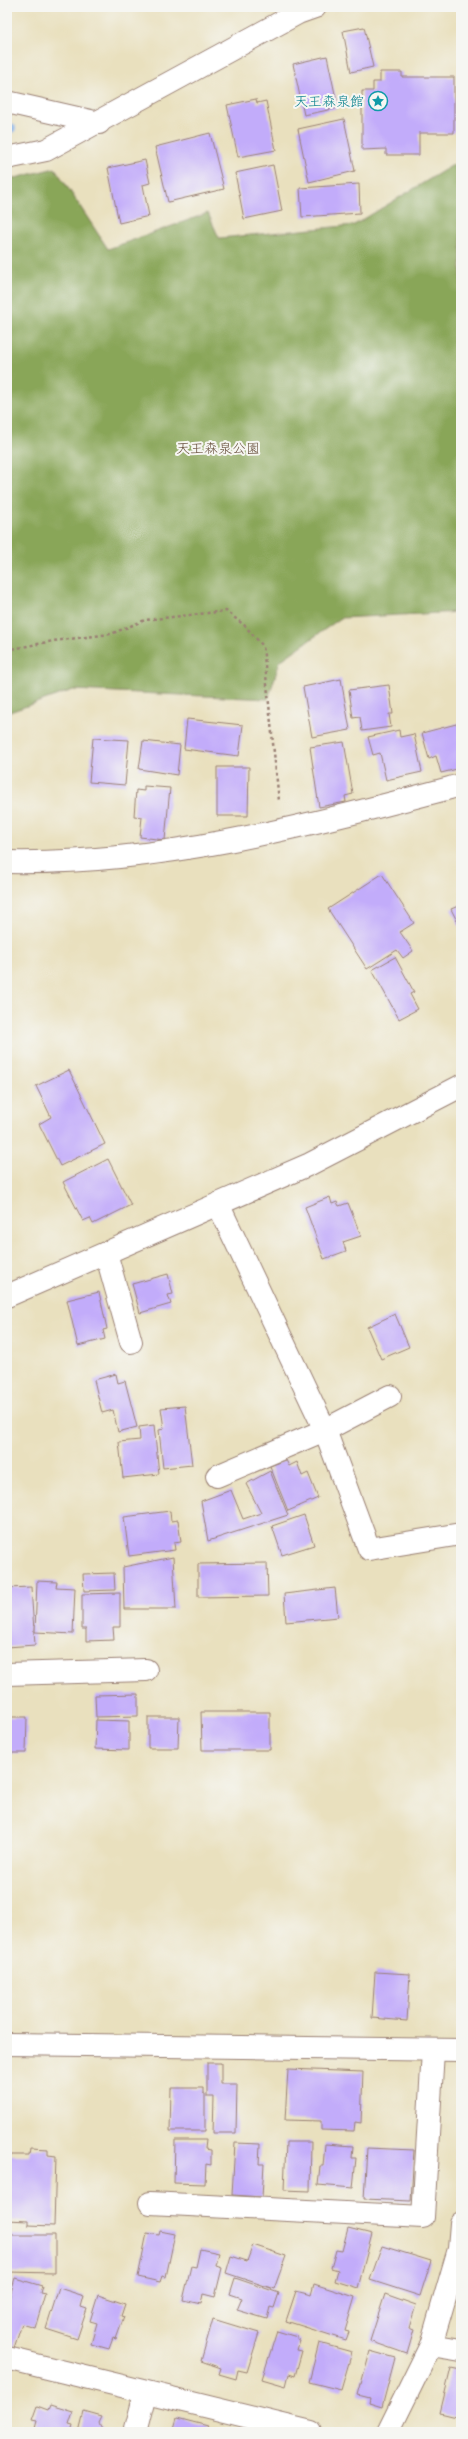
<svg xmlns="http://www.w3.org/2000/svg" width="468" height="2439" font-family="Delius,'Klee One',sans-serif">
<rect width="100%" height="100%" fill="#f6f6f2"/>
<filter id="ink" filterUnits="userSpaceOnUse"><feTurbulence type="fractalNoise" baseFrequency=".025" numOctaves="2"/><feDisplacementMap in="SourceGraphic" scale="8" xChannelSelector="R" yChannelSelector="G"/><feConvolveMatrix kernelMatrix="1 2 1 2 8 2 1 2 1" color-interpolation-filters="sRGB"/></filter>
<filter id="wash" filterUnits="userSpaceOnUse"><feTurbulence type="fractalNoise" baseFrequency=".012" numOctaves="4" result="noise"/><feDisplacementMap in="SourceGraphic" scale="16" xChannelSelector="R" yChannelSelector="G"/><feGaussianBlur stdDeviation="0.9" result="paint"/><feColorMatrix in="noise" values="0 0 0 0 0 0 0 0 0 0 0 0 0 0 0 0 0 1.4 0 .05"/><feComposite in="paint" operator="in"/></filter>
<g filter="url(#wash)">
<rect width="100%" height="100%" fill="#e9e0be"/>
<!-- forest -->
<path fill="#89a659" stroke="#6a6242" d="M461,160V612L341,618L280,661L268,699L73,690L7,713V180L55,168L108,249L208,213L219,238L354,225Z"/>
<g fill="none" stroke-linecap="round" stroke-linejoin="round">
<!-- stream -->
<path stroke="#7cabe6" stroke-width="10" d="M7,127L11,128"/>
</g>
<g id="blocks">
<!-- building -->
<g fill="#c2acfa">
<path d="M364,27L373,67L351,72L343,31Z"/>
<path d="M327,56L338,108L304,115L293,64Z"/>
<path d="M380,72H402V77H454V133H419V155H386V149L362,150V91H373V82H380Z"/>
<path d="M256,99L257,103L266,101L276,150L238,157L227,105Z"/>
<path d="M344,119L355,171L309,182L298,129Z"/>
<path d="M210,133L224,189L168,202L155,147Z"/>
<path d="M145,160L150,183L143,185L149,216L119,223L108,168Z"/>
<path d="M273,165L282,211L244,219L235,173Z"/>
<path d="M359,184L360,213L302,217L300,188Z"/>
<path d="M341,679L350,730L312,737L303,687Z"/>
<path d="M389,685L393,714H389L391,727L362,731L360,717L353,718L349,690Z"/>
<path d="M187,719L243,725L239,756L184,749Z"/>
<path d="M460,723L461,768L441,773L436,756L429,759L422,733Z"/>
<path d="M399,730L400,737L414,734L422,772L386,780L380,753L373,755L368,737Z"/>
<path d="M93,738L129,740L125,785L89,782Z"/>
<path d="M143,741L180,745L177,775L139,769Z"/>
<path d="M344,742L353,794L345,796L346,802L319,807L310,747Z"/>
<path d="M217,767H249L248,816H217Z"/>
<path d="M144,786L170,788L165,840L140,837L142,817L134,816L136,790L144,791Z"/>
<path d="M382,874L414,923L400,932L413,951L403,958L397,950L367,969L328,909Z"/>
<path d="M461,905V929L451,909Z"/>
<path d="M395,957L414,992L410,994L418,1009L399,1019L372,970Z"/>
<path d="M69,1070L105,1144L60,1166L39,1124L51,1117L36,1086Z"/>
<path d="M108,1159L131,1205L93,1224L90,1218L83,1221L63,1182Z"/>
<path d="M330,1197L332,1204L337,1202L339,1206L348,1203L361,1236L343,1242L346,1251L324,1259L305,1207Z"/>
<path d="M168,1274L173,1294L168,1295L171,1304L140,1313L132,1284Z"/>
<path d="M99,1292L107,1329L103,1330L105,1339L78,1346L67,1300Z"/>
<path d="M395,1314L409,1347L381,1359L367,1327Z"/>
<path d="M116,1374L118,1383L125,1381L137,1427L118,1432L113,1410L102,1413L94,1380Z"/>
<path d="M185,1406L192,1465L163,1468L159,1430L164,1429L161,1408Z"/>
<path d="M154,1425L159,1474L123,1478L119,1442L140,1440L139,1427Z"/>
<path d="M286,1460L289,1466L297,1462L302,1476L308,1473L318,1498L288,1511L270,1466Z"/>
<path d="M270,1471L288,1515L208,1541L201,1501L231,1490L243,1519L261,1513L246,1484Z"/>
<path d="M170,1511L171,1521L178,1520L181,1542L174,1543L175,1550L129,1556L124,1517Z"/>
<path d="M304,1515L314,1545L282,1555L272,1526Z"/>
<path d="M173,1557L176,1609H124L123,1567Z"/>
<path d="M267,1563L268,1596L198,1597V1564Z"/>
<path d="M114,1573L115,1590L84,1591L83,1574Z"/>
<path d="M37,1581L57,1582L56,1587L75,1588L73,1634L35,1632Z"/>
<path d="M31,1587L35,1645L7,1647V1588Z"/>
<path d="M335,1588L338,1617L286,1622L284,1594Z"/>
<path d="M120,1593V1627H113L114,1640L86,1641V1629H82V1594Z"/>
<path d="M138,1694V1716L96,1717L95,1695Z"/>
<path d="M201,1712H270V1750H202Z"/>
<path d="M7,1717H27L26,1753H7Z"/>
<path d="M148,1717H179L178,1748H148Z"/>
<path d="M96,1720L129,1721V1750L95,1749Z"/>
<path d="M375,1972L410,1974L407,2021L372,2018Z"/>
<path d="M207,2063H221V2084H237L236,2133H213L214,2097H207Z"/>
<path d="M288,2069L363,2072L361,2123L355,2122L354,2131L321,2130V2121L285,2120Z"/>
<path d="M171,2088H203V2093L205,2094V2131H170Z"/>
<path d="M175,2140H206L205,2149L211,2150V2165L206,2164L205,2184L174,2183Z"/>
<path d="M286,2142H311L310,2191L284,2190Z"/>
<path d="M235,2143L260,2144L259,2164H264L262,2197L232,2195Z"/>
<path d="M325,2144L353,2146L352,2158H356L353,2188L318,2185L320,2166H323Z"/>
<path d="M30,2148L48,2149V2155L56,2156L54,2226L28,2225V2221L7,2220V2155H29Z"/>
<path d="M367,2148L414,2150L411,2201L364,2199Z"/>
<path d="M348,2228L372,2234L358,2288L335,2281L338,2270L331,2268L336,2250L342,2251Z"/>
<path d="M160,2231L175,2234L166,2277L162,2276L160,2282L138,2277L147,2233L159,2235Z"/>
<path d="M7,2235H55V2273L7,2272Z"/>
<path d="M253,2245L286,2256L274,2289L226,2273L231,2256L247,2261Z"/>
<path d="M382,2246L431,2261L420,2296L370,2280Z"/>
<path d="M200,2249L219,2253L216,2266L222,2268L215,2297L203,2294L201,2304L183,2300L191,2266L196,2267Z"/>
<path d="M15,2278L42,2286L40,2293L45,2294L35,2328L22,2324L14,2348L7,2346V2306Z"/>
<path d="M235,2278L279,2293L274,2308L270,2307L267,2319L237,2310L242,2298L230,2294Z"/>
<path d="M314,2284L355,2297L345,2331L349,2332L346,2340L286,2321L296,2291L311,2295Z"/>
<path d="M59,2288L84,2296L81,2307L87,2309L77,2339L46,2329Z"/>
<path d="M385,2294L416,2305L409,2328L414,2330L407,2354L370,2341Z"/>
<path d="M98,2295L125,2304L121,2316L124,2317L116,2339L113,2338L109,2349L91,2344L97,2323L90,2321Z"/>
<path d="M213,2319L259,2333L247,2372L238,2370L236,2379L219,2374L221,2368L201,2361Z"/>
<path d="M277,2331L297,2337V2339L300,2340L297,2350L302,2351L295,2376L289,2374L286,2386L262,2379Z"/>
<path d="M319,2343L352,2352L341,2390L309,2382Z"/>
<path d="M370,2351L395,2358L382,2407L369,2403L370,2398L358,2395Z"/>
<path d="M451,2368L461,2370V2418L440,2413Z"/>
<path d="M50,2405L73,2412L69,2424L73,2425L71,2432H34L37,2421L32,2420L37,2406L48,2410Z"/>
<path d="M84,2412L102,2417L99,2423L104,2432H79Z"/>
<path d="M177,2418L208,2426L206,2432H173Z"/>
</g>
</g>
</g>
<g filter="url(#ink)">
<use href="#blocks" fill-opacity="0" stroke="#9a8074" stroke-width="1"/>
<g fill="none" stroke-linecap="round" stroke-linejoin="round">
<!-- minor casing -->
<g stroke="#9a8074" stroke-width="24">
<g id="minor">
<path d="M7,102L99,123"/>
<path d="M7,158L46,150L298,13L315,7"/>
<path d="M7,862C162,865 313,824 461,785"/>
<path d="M218,1204L325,1430L369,1549L461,1534"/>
<path d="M106,1253L131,1342"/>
<path d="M7,1296L310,1164L461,1086"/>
<path d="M217,1476L325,1430L390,1396"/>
<path d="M7,1674L146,1670"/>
<path d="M7,2044L461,2050"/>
<path d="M150,2203L423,2217L433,2051"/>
<path d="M431,2345L461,2350"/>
<path d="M7,2358L311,2432"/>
<path d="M135,2432L145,2394"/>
<path d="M388,2432L431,2345L459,2249L461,2223"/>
</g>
</g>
<!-- path -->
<path stroke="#9a8074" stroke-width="2.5" stroke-dasharray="3 3" stroke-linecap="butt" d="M7,650L53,641L111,634L145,620L226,611L244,625L263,646L279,801"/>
<!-- minor -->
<use href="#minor" stroke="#fff" stroke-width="22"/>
</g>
</g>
<!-- icons -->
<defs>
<g id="sight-ring" transform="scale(1)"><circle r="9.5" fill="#f6f6f2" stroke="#0f9aa8" stroke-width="1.5"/><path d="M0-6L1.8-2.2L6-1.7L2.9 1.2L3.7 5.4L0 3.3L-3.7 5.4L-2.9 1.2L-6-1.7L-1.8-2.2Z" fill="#0f9aa8"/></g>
</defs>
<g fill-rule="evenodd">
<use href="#sight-ring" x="378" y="101"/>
</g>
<g text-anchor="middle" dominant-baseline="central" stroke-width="4" stroke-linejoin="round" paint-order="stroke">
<!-- culture labels -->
<g font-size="14" fill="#0d838f" stroke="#f6f6f2" text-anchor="end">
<text x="364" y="101">天王森泉館</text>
</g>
<!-- park labels -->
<g font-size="14" fill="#674f3c" stroke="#f6f6f2">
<text x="218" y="448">天王森泉公園</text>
</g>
</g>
<!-- margin -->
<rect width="468" height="2439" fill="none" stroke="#f6f6f2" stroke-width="24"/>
</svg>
